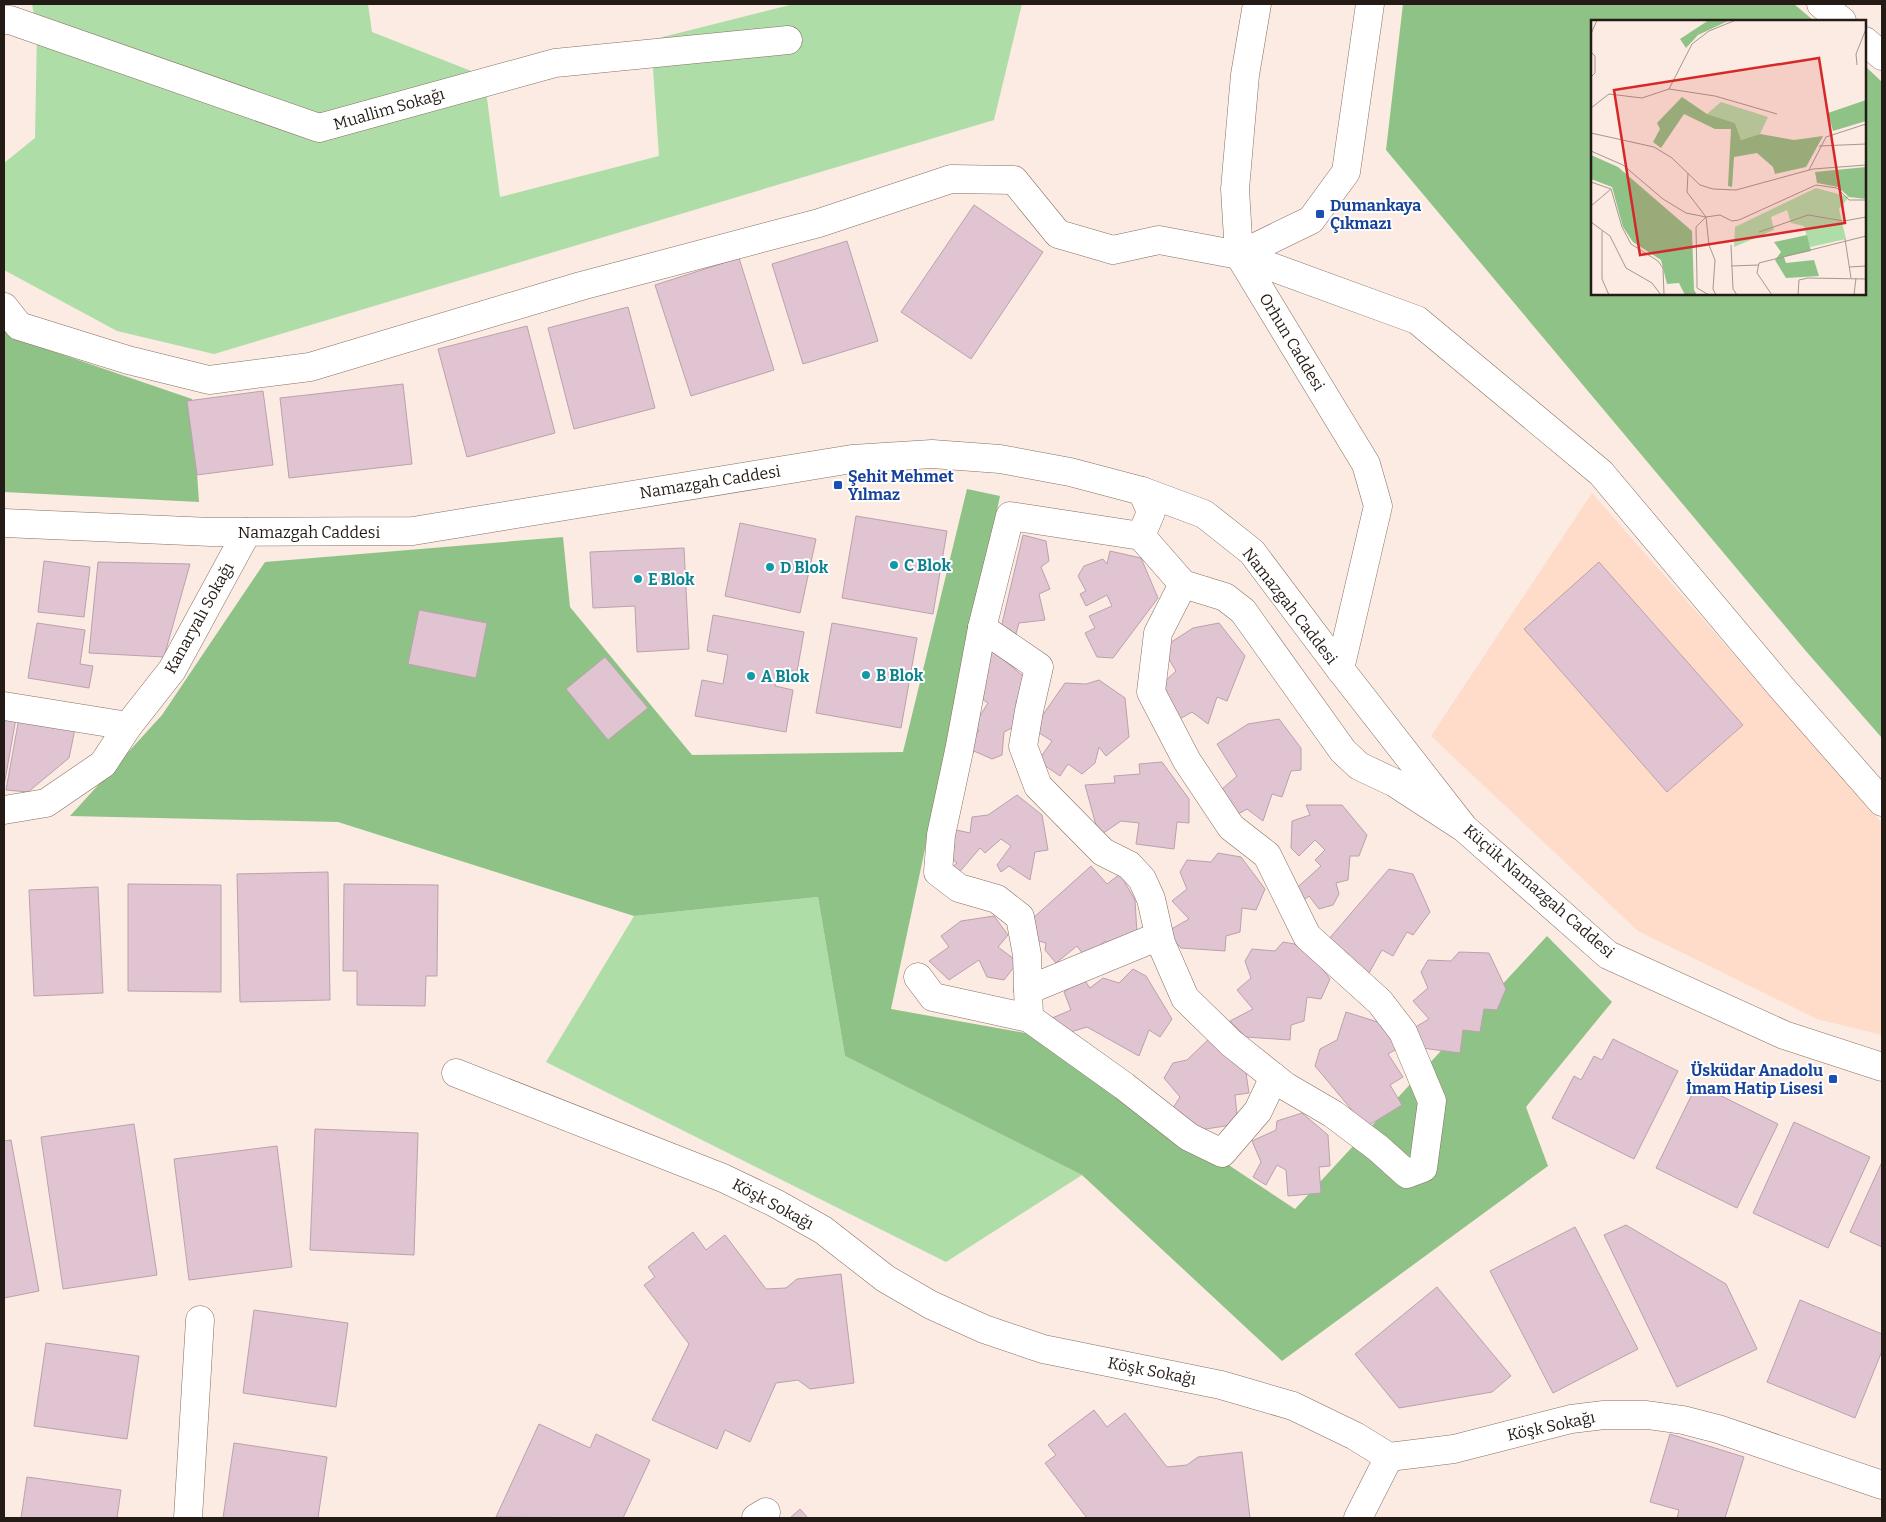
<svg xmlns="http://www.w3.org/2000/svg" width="1886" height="1522" font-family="Bitter,serif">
<rect width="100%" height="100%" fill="#fbebe2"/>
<!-- built -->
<path fill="#ffdcc9" d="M1592,493L1882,823V1035L1817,1019L1638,931L1431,736Z"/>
<!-- green -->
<g fill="#afdda8">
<path d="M32,4H368L372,32L484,76L500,197L659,156L651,40L794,4H1022L994,120L214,354L117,331L4,270V163L35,138L37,32Z"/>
<path d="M818,897L845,1056L1082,1175L946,1262L546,1062L634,916Z"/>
</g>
<!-- forest -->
<g fill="#8fc287">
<path d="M1403,4H1794L1814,21H1592V294H1865V66L1882,82V738L1805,650L1386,150Z"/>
<path d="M4,327L11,337L192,399L199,502L4,492Z"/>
<path d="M967,489L1000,496L891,1009L1031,1034L1295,1209L1547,936L1612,1002L1526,1107L1548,1166L1282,1361L1082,1175L845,1056L818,897L634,916L338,822L70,816L162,715L265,562L563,537L570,607L692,755L903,752Z"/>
</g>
<!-- building -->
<g fill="#e0c4d1" stroke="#bca1ad">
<path d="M974,205L1043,252L971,359L901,312Z"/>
<path d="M847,241L878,341L803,364L772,264Z"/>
<path d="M739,258L774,370L691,396L655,285Z"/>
<path d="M628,307L655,408L574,429L548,328Z"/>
<path d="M527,326L555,433L467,457L438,349Z"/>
<path d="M403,384L412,464L289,478L280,398Z"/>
<path d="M263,391L273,465L197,475L187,401Z"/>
<path d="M856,516L947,531L933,614L842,598Z"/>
<path d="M740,523L816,539L800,613L725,596Z"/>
<path d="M1023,535L1046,541L1049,561L1041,567L1050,589L1039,594L1045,620L1019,623L1015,637L1000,632Z"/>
<path d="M684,548L689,649L637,652L635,606L593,608L590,552Z"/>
<path d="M1110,551L1141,558L1158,598L1113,658L1097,657L1085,633L1095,628L1089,616L1112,606L1107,595L1086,606L1080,594L1086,591L1078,576L1084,566L1103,559L1107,564Z"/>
<path d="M44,561L90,567L84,617L38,612Z"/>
<path d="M98,562L190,564L164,657L89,653Z"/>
<path d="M1599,562L1743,725L1667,792L1524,629Z"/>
<path d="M419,610L487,623L476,678L408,664Z"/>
<path d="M713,615L804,632L797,672L778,668L775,686L793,690L786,732L695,716L702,680L723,684L728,655L707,651Z"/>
<path d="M37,623L85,630L80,664L93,666L89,688L28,678Z"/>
<path d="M832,623L917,638L901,728L816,713Z"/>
<path d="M1219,623L1245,656L1227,701L1217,697L1208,724L1192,712L1178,720L1152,693L1176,671L1162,648L1193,628Z"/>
<path d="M992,650L1029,681L1030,700L1016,701L1018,725L1004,732L1002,755L992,759L974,751L970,760L962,756L979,730L973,727L988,703L977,696Z"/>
<path d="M605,657L648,708L608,740L566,689Z"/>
<path d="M1099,680L1125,698L1129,737L1106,756L1099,747L1095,763L1082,774L1068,764L1060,776L1038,761L1052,741L1033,729L1065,683L1086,684Z"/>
<path d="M4,716L16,718L4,786Z"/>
<path d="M19,718L75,729L69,758L28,792L6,790Z"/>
<path d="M1279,719L1301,748V770L1291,771L1282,797L1272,794L1263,821L1247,809L1233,817L1214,796L1237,776L1217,744L1248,724Z"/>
<path d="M1162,762L1189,799V823L1177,822L1174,849L1136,844L1139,823L1121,821L1099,836L1085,785L1115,783L1114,776L1140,774L1139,764Z"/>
<path d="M1017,795L1042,815L1048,850L1035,852L1030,880L1009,866L1001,872L997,865L1011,846L1001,839L985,853L980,848L957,875L950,869L957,863L945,854L952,829L970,833L972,817L988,815Z"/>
<path d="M1306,805H1342L1367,835L1359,856H1350L1348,880L1336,883L1339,894L1333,905L1319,909L1309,896L1298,905L1289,895L1321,866L1315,860L1325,850L1315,840L1299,856L1291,848L1292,821L1310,815Z"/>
<path d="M1218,853L1241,857L1265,889L1256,910L1242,908L1240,932L1226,936L1225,951L1181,948L1166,932L1189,919L1172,901L1187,889L1180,872L1187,860L1211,862Z"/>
<path d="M1091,866L1107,884L1120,874L1135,900L1137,934L1115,952L1105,941L1085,957L1077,946L1056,963L1045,950L1046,943L1035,940L1032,919Z"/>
<path d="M1389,869L1413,874L1430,912L1413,935L1407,932L1393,956L1382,950L1369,973L1357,967L1348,953L1339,958L1328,940Z"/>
<path d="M328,872L330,1000L240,1002L237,874Z"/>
<path d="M128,884L221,885V992L128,991Z"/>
<path d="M344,884L438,885L437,976H426L425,1006L357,1005V971H343Z"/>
<path d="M98,887L103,993L34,996L29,890Z"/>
<path d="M994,916L1008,935L998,947L1018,962L1004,980L987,977L979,960L949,980L929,961L949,947L941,936L961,921Z"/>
<path d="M1283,942L1306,946L1330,979L1321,999L1307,997L1304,1021L1291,1025L1290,1040L1246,1037L1230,1021L1253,1009L1237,990L1251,978L1245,961L1252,949L1275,951Z"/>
<path d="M1459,952L1489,953L1506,989L1497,1010L1484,1009L1480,1032L1463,1030L1460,1053L1422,1048L1407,1032L1429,1019L1413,1001L1428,988L1421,972L1428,960L1451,961Z"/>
<path d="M1133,969L1146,976L1172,1019L1160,1037L1149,1030L1139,1056L1087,1027L1064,1034L1052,1018L1071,1010L1064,992L1083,978L1090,988L1103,978L1119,983Z"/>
<path d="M1346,1012L1387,1025L1400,1047L1388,1054L1403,1077L1390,1085L1402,1105L1366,1127L1315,1066L1320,1049L1337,1040Z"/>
<path d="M1210,1038L1246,1073L1249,1093L1235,1095L1238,1124L1193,1131L1169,1114L1180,1097L1164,1078L1173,1063L1187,1060Z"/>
<path d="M1613,1039L1678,1071L1634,1159L1552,1118L1574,1076L1581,1080L1594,1056L1602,1060Z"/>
<path d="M1697,1084L1778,1124L1737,1208L1656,1168Z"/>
<path d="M1302,1113L1328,1135L1330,1166L1319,1167L1321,1193L1288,1196L1286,1170L1277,1165L1266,1185L1253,1177L1261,1162L1252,1141L1276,1130L1277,1121Z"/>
<path d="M1794,1122L1870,1157L1828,1248L1753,1213Z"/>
<path d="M134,1124L157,1275L63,1289L41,1137Z"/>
<path d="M315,1129L418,1133L414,1255L310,1250Z"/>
<path d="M11,1140L39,1291L4,1298V1141Z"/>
<path d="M277,1146L292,1267L189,1280L174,1159Z"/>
<path d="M1882,1162V1247L1850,1232Z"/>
<path d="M1626,1225L1726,1284L1757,1349L1677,1387L1604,1235Z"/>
<path d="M1575,1227L1638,1349L1553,1393L1490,1271Z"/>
<path d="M693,1232L706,1250L725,1235L766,1289L786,1288L797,1279L841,1274L854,1383L810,1389L798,1380L776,1383L750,1442L725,1430L717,1449L652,1420L689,1344L644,1285L655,1277L648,1267Z"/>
<path d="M1437,1287L1511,1376L1492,1392L1399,1408L1355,1354Z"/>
<path d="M1800,1300L1882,1334V1351L1855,1418L1767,1382Z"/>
<path d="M254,1310L348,1323L336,1407L243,1393Z"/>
<path d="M46,1343L139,1356L127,1439L34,1426Z"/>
<path d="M1094,1410L1107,1427L1125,1413L1167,1467L1187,1465L1198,1457L1242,1452L1250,1518H1087L1045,1463L1056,1455L1048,1445Z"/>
<path d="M539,1424L590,1448L596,1434L650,1460L623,1518L496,1517Z"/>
<path d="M1670,1434L1744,1457L1725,1518H1677L1679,1510L1650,1502Z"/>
<path d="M234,1443L327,1457L318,1518H223Z"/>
<path d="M27,1477L121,1490L117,1518H21Z"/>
<path d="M800,1509L808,1518H790Z"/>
</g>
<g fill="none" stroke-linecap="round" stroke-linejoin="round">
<!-- minor casing -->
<g stroke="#876f62" stroke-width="29">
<g id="minor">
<path d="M1257,4L1245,75L1235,189L1239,255L1366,464L1378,506L1340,669"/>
<path d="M1821,4L1842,21"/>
<path d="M4,20H10L319,128L555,63L788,40"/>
<path d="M1865,41L1882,56"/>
<path d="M1239,255L1311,220L1346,172L1370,4"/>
<path d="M4,307L19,326L128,360L209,380L310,367L581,286L819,223L951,179L1014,180L1058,234L1113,250L1159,240L1239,255L1417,320L1601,473L1781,687L1882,802"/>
<path d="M1141,536L1151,512L1142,491"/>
<path d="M982,628L1039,667L1029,711L1023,746L1038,786L1103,852L1129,865L1142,879L1151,899L1161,943L1185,998L1231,1043L1285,1086L1333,1114L1378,1148L1407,1174L1423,1168L1432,1101L1403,1032L1380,1002L1307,936L1267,855L1231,827L1187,761L1151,692L1158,633L1183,584"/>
<path d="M4,706L128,726"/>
<path d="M4,810L46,803L103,764L128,726L172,670L247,532"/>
<path d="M918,977L933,997L1029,1018L1027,955L1020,917L997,899L959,888L938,872L941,835L959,751L982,628L1010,516L1141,536L1183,584L1225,597L1243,611L1343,751L1359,766L1395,783L1461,826"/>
<path d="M1028,990L1159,936"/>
<path d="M1029,1018L1124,1086L1189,1137L1222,1153L1258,1111L1274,1077"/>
<path d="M456,1073L723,1178L775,1203L823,1230L886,1279L931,1305L984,1329L1043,1349L1221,1385L1293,1406L1355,1436L1389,1457L1454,1449L1571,1419L1604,1415H1647L1683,1420L1718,1429L1882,1485"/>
<path d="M188,1518L200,1320"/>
<path d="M756,1518L766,1512"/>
<path d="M1358,1518L1389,1457"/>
</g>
</g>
<!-- major casing -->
<g stroke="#876f62" stroke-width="29">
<path id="major" d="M4,523L211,532L413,531L852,459L932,454L1000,459L1070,472L1142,491L1204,514L1252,552L1340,669L1464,828L1608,955L1784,1035L1882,1067"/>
</g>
<!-- minor -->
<use href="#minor" stroke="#fff" stroke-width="28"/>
<!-- major -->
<use href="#major" stroke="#fff" stroke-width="28"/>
</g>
<!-- markers -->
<g fill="#1a4fb4" stroke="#fff" stroke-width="2">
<rect x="1315" y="209" width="10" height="10" rx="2.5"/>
<rect x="833" y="480" width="10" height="10" rx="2.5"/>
<rect x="1828" y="1074" width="10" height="10" rx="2.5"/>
</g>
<g fill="#0f9aa8" stroke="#fff" stroke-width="2">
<circle cx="894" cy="565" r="5"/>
<circle cx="770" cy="567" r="5"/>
<circle cx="638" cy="579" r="5"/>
<circle cx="866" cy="675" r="5"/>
<circle cx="751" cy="676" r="5"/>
</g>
<g text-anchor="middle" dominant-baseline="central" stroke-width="4" stroke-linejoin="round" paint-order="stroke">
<!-- street labels -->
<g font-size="16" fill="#251b16" stroke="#fff">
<text transform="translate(389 109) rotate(-16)">Muallim Sokağı</text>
<text transform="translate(1292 342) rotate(59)">Orhun Caddesi</text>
<text transform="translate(710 482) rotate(-9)">Namazgah Caddesi</text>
<text x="309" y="532">Namazgah Caddesi</text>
<text transform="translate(1290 606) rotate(52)">Namazgah Caddesi</text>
<text transform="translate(199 618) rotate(-61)">Kanaryalı Sokağı</text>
<text transform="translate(1539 891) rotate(41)">Küçük Namazgah Caddesi</text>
<text transform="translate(773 1204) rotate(28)">Köşk Sokağı</text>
<text transform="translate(1152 1371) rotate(11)">Köşk Sokağı</text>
<text transform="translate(1551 1426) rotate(-12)">Köşk Sokağı</text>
</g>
<!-- transit labels -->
<g font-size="16" font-weight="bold" fill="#164399" stroke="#fff" text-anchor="start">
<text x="1330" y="205">Dumankaya<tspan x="1330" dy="18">Çıkmazı</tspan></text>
<text x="848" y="476">Şehit Mehmet<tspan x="848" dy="18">Yılmaz</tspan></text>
<text x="1823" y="1070" text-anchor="end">Üsküdar Anadolu<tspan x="1823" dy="18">İmam Hatip Lisesi</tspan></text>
</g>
<!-- culture labels -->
<g font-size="16" font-weight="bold" fill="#0d838f" stroke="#fff" text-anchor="start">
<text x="904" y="565">C Blok</text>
<text x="780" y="567">D Blok</text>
<text x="648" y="579">E Blok</text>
<text x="876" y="675">B Blok</text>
<text x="761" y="676">A Blok</text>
</g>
</g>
<!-- overview -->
<g transform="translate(1591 20)">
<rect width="275" height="275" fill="#fbebe2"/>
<path d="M130,82L177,97L169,114L150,120L144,103L116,94ZM225,168L258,177L248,189L255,219L219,227L213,206L200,203L196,190L180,197L183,210L143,227L144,207Z" fill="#afdda8"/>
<path d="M118,0H139L107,15L95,28L89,19ZM91,77L116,94L144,103L150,120L169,114L203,120L232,116L215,147L184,154L182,147L166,133L143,137L141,167L137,166L140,109H124L93,94L70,128L62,122L69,109L66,103ZM275,80V101L242,111L237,93ZM0,135L27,147L101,211L103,270L106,275H94L88,263L76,264L70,240L42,222L32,207L21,167L0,159ZM275,147V179L258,177L247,167L226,163L224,152ZM216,215L220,231L193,237L195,243L223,240L228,256L195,258L184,240L190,232L183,222Z" fill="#8fc287"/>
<path fill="none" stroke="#a59890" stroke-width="1" d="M0,14L6,0M0,32L4,36V53L0,57M266,45L265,34L275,9M78,69L101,24L118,11L145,0M0,88L18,74L51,78L78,69L124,76L186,94M0,113L63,127L81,138L109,165L122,169L145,170L222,149L275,145M228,126L275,124M0,131L32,145L72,179L95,193L115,197L129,195L141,201L148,200L225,165L246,168L258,180H275M218,150L235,117L275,104M97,153L96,172L115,197L118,225L124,240L122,269L125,275M0,162L20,169L31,207L40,224L67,241L72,248L73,275M0,186L20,169M115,197L105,207L106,261V268L118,275M0,202L19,216L35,248L61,263L70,275M11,211V259L18,275M168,212L217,195L253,201L275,197M254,219L260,258M140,225L142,269L146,275M140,246L168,245M258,247L275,246M181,275L166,253L168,243L275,216M207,275L208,260L217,258L275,259M263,275L265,258"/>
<path fill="#d62828" fill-opacity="0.15" stroke="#d62828" stroke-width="2.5" d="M228,38L254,203L49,235L23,70Z"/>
<rect width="275" height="275" fill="none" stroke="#251b16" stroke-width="2.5"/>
</g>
<!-- border -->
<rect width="1886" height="1522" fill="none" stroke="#251b16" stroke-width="10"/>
</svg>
